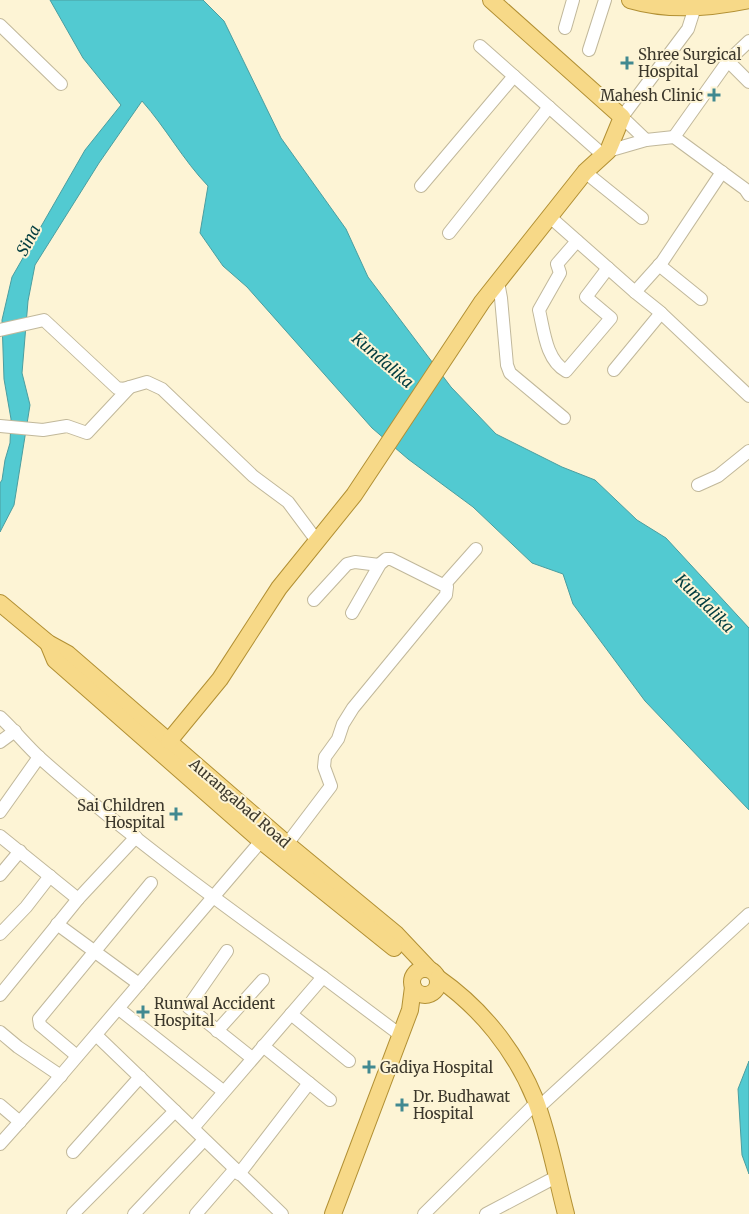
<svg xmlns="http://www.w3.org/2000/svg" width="749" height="1214" font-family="Merriweather,serif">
<rect width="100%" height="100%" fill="#fdf4d5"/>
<!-- water -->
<g fill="#52cad1" stroke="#4b9ea0">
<path d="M50,0H203L224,21L281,138L346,229L368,277L451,387L496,434L562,467L595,480L637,520L666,538L749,628V810L645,701L573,604L563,574L532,563L473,507L408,459L372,428L247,287L223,266L200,233L208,186C183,160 166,128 142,101L99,163L35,265L28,301L22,373L30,405L14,505L0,532V483L2,480L5,460L10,443L11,419L4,379L2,320L12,277L85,150L121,105L83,58Z"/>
<path d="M749,1061V1174L742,1155L738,1089Z"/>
</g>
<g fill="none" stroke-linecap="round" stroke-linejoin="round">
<!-- minor casing -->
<g stroke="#c1b89b" stroke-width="14">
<g id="minor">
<path d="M0,25L61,84"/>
<path d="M565,28L573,0"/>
<path d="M480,46L603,155"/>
<path d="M589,50L605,0"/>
<path d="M728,61L749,82"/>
<path d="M674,137L728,61L749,41"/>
<path d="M646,140L622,117L688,29L695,7"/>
<path d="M608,151L646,140L674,137L745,189L749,195"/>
<path d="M585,172L642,218"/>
<path d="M421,186L514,76"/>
<path d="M550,217L635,292L662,262L722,172"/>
<path d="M449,233L549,107"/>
<path d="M577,241L557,264L560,273L539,310C544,331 546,360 566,371L611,318L586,297L608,268"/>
<path d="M659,265L701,299"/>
<path d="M498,282L501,298L507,365L510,373L564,418"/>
<path d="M635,292L660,312L749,396"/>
<path d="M0,330L44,320L117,388L123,389L147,382L162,389L253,476L288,502L317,541"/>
<path d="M614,370L661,313"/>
<path d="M0,426L43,430L67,426L87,433L130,387"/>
<path d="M698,485L718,476L749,451"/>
<path d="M444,585L476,549"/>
<path d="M314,600L347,564L355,562L379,565"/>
<path d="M0,717C14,730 26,745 40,758C129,837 226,907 323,977L193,1128"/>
<path d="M0,742L15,731"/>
<path d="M0,812L39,757"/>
<path d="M0,836L78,899L0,995"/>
<path d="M287,844L331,786L324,767L325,757L338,739L343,724L353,708L446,595L447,587L391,559H386L380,564L352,613"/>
<path d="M0,875L20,851"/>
<path d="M78,899L136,837"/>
<path d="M57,924L139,984"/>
<path d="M0,934L26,907L50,876"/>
<path d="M227,951L188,1007L252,1058"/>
<path d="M323,977L399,1034"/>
<path d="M119,1009L223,1091"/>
<path d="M291,1014L349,1061"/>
<path d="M217,1031L263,980"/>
<path d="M0,1032L18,1047L61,1076"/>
<path d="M96,1035L282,1214"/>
<path d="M263,1046L330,1100"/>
<path d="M77,1056L40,1025L39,1019L151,883"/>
<path d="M0,1105L20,1122"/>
<path d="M538,1108L749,914"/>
<path d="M0,1144L51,1087L267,834"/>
<path d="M73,1152L140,1077"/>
<path d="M239,1174L309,1083"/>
<path d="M73,1214L175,1111"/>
<path d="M134,1214L204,1140"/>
<path d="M196,1214L235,1169"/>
<path d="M424,1214L536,1103"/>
<path d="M486,1214L556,1177"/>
</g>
</g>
<!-- major casing -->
<g stroke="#b29034" stroke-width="18">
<g id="major">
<path d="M630,0C667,11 711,8 749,0"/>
<path d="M0,603L48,643L68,654L287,844L396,934L429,969"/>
<path d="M48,643L55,660L261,841L394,948"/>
<path d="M169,741L220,679L279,588L354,495L482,302L585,172L608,151L622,117L491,0"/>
<circle cx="425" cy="982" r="13"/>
<path d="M438,978C481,1008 515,1050 535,1099C549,1135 556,1176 566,1214"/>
<path d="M333,1214L410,1010L413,987"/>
</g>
</g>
<!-- minor -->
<use href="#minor" stroke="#fff" stroke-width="12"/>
<!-- major -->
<use href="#major" stroke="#f7d988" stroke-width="16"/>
</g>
<!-- markers -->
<g fill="#418990" stroke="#fdf4d5" stroke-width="2">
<path d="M624.5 55.5h5v5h5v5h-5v5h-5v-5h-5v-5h5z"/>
<path d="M711.5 87.5h5v5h5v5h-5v5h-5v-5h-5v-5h5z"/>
<path d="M173.5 806.5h5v5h5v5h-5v5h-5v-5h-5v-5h5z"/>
<path d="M140.5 1004.5h5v5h5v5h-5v5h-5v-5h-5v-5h5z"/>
<path d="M366.5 1059.5h5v5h5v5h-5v5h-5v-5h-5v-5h5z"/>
<path d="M399.5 1097.5h5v5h5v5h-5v5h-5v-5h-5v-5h5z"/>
</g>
<g text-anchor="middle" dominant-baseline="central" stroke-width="4" stroke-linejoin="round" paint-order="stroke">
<!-- poi labels -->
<g font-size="15" fill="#3c382c" stroke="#fdf4d5" text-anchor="start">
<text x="638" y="54">Shree Surgical<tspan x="638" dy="17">Hospital</tspan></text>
<text x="703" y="95" text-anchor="end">Mahesh Clinic</text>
<text x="165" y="805" text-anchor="end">Sai Children<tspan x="165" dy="17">Hospital</tspan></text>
<text x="154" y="1003">Runwal Accident<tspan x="154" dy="17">Hospital</tspan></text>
<text x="380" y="1067">Gadiya Hospital</text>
<text x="413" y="1096">Dr. Budhawat<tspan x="413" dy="17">Hospital</tspan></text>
</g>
<!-- street labels -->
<g font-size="15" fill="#3c382c" stroke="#fdf4d5">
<text transform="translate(240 803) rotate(41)">Aurangabad Road</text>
</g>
<!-- water labels -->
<g font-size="16" font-style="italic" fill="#013c3f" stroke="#fdf4d5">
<text transform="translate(28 240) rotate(-62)">Sina</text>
<text transform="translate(383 360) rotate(41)">Kundalika</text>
<text transform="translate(705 603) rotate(45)">Kundalika</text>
</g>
</g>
</svg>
